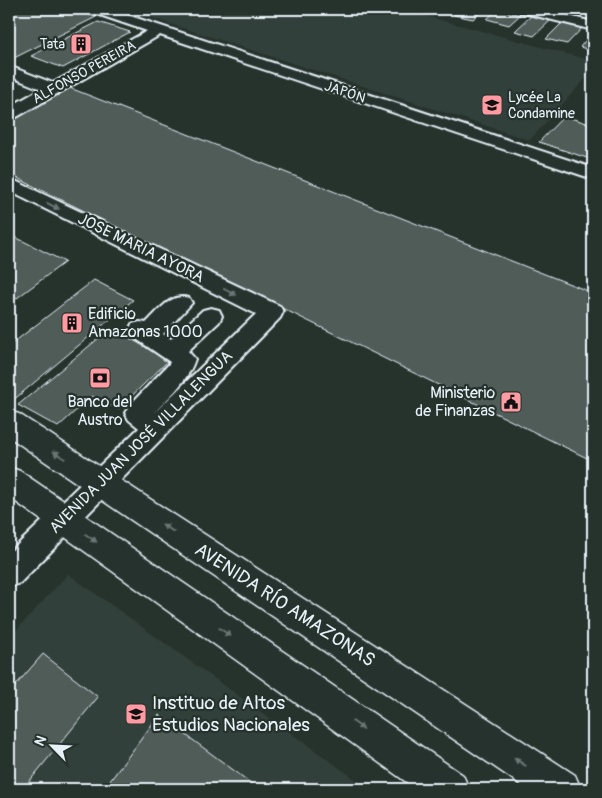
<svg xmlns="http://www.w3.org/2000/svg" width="602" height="798" font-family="Pangolin,sans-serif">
<rect width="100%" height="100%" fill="#26332d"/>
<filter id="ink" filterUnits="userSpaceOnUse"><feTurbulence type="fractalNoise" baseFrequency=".02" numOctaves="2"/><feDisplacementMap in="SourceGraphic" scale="10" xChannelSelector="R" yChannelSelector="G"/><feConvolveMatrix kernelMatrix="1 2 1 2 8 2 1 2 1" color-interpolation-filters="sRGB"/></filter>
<g filter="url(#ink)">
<!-- built -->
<g fill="#333f3a">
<path d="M124,9H400L593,61V70L530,140Z"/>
<path d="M68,574L369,789H9V638Z"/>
</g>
<!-- building -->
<g fill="#505c59" stroke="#e8f1f8">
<path d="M9,9H72L96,17L10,60Z"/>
<path d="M461,9H485L473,19L454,15Z"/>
<path d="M498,9L520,15L509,25L487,19Z"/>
<path d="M578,9H593V14L576,11Z"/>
<path d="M532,15L551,20L534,36L515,31Z"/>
<path d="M98,22L130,32L63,68L31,56Z"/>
<path d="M563,22L583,27L567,44L546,39Z"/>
<path d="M593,32V51L580,47Z"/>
<path d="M70,88L593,293V461L9,174V122Z"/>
<path d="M564,116L593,125V160L539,142Z"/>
<path d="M11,235L65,262L9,304V237Z"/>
<path d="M94,280L133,300L11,402L9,401V346Z"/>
<path d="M111,328L169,360L118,409L92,396L58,427L18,405Z"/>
<path d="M43,654L98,697L23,789H9V693Z"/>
<path d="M159,715L259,789H104Z"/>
</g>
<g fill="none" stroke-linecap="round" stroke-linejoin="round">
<!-- minor casing -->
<g stroke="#e8f1f8" stroke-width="4">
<g id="minor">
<path d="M89,9H109L593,168V179L160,35L15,118L9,119V107L41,89L9,76V66L53,83L147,31L91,12Z"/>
<path d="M518,9H541L593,22V30L520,12Z"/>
<path d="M9,178L280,306L283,312L280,318L20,583L9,587V553L139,428L129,420L125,413L129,406L169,364L170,362L132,336L129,330L132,324L140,322L146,323C158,312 171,292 189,298L192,303L163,334L171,339L203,310L211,308L219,310L222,316L219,322L188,351L195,359C188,381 170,396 155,412L256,314L9,191Z"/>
</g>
</g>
<!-- major casing -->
<g stroke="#e8f1f8" stroke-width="3">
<g id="major">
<path d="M9,411L19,414L575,775L581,789H527L9,437Z"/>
<path d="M9,467L20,471L463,775L469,789H416L9,497Z"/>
</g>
</g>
<!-- minor -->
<use href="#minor" fill="#26332d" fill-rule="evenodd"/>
<!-- major -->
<use href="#major" fill="#26332d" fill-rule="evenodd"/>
</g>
<!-- one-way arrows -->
<defs><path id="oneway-solid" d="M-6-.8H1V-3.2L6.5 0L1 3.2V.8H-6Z" transform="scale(1.25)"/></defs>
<g fill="#6a7674">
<use href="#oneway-solid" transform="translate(53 206) rotate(26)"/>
<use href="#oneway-solid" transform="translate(230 292) rotate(26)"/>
<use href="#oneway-solid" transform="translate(59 455) rotate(-147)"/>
<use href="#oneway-solid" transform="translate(168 528) rotate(-147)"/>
<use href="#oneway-solid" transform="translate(91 538) rotate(35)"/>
<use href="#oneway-solid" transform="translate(225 632) rotate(35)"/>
<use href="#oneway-solid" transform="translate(358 725) rotate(35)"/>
<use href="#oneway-solid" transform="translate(520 762) rotate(-146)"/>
</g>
</g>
<!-- icons -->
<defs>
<g id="building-square" transform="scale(1.125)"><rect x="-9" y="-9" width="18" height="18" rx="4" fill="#ff9aa2" stroke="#26332d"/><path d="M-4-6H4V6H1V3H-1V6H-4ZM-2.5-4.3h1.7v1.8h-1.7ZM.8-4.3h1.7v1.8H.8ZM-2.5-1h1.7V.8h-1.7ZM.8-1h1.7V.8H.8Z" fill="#111"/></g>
<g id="school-square" transform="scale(1.125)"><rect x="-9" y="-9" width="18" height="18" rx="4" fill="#ff9aa2" stroke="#26332d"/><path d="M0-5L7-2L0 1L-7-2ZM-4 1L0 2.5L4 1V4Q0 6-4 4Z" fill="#111"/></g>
<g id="bank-square" transform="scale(1.125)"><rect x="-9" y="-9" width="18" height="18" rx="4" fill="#ff9aa2" stroke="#26332d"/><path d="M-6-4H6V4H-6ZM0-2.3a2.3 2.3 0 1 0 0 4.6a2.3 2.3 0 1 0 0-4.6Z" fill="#111"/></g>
<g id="civic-square" transform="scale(1.125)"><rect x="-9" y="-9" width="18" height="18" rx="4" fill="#ff9aa2" stroke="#26332d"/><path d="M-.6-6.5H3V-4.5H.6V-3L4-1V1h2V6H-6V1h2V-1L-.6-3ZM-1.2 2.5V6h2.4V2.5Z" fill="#111"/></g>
<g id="university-square" transform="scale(1.125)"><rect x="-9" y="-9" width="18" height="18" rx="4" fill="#ff9aa2" stroke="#26332d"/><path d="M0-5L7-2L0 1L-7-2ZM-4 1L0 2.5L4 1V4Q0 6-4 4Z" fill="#111"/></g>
</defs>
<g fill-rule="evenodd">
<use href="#building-square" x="81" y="44"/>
<use href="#school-square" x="492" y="105"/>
<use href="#building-square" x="72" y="323"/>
<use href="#bank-square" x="100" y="378"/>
<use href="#civic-square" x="511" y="402"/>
<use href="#university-square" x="136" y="714"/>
</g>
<g text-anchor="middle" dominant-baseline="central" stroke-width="4.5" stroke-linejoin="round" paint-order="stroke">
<!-- far-poi labels -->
<g font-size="14" fill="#e8f1f8" stroke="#26332d" text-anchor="end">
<text x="65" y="44">Tata</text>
<text x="508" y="97" text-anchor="start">Lycée La<tspan x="508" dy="16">Condamine</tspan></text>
</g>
<!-- far-street labels -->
<g font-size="14" fill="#e8f1f8" stroke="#26332d">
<text transform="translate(84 72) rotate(-29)">ALFONSO PEREIRA</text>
<text transform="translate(345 92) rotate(18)">JAPÓN</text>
</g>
<!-- street labels -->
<g font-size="16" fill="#e8f1f8" stroke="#26332d">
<text transform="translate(141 248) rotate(26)">JOSE MARIA AYORA</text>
<text transform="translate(141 442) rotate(-45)">AVENIDA JUAN JOSÉ VILLALENGUA</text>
</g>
<!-- poi labels -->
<g font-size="16" fill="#e8f1f8" stroke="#26332d" text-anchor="start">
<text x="88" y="314">Edificio<tspan x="88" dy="18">Amazonas 1000</tspan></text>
<text x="495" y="393" text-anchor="end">Ministerio<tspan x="495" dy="18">de Finanzas</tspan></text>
<text x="100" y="402" text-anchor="middle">Banco del<tspan x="100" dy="18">Austro</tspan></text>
</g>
<!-- near-street labels -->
<g font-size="19" fill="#e8f1f8" stroke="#26332d">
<text transform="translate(285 605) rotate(33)">AVENIDA RÍO AMAZONAS</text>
</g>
<!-- near-poi labels -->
<g font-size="19" fill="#e8f1f8" stroke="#26332d" text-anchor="start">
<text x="152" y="703">Instituo de Altos<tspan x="152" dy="22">Estudios Nacionales</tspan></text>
</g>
</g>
<!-- margin -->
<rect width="602" height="798" fill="none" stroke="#26332d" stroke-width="30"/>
<rect x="15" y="15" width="572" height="768" fill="none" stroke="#e8f1f8" stroke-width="2" filter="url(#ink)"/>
<!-- north arrow -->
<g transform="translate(52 746) rotate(294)" stroke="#26332d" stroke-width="4" paint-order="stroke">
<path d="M0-4L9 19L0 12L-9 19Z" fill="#e8f1f8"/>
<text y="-8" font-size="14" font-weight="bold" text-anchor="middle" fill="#e8f1f8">N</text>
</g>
</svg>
